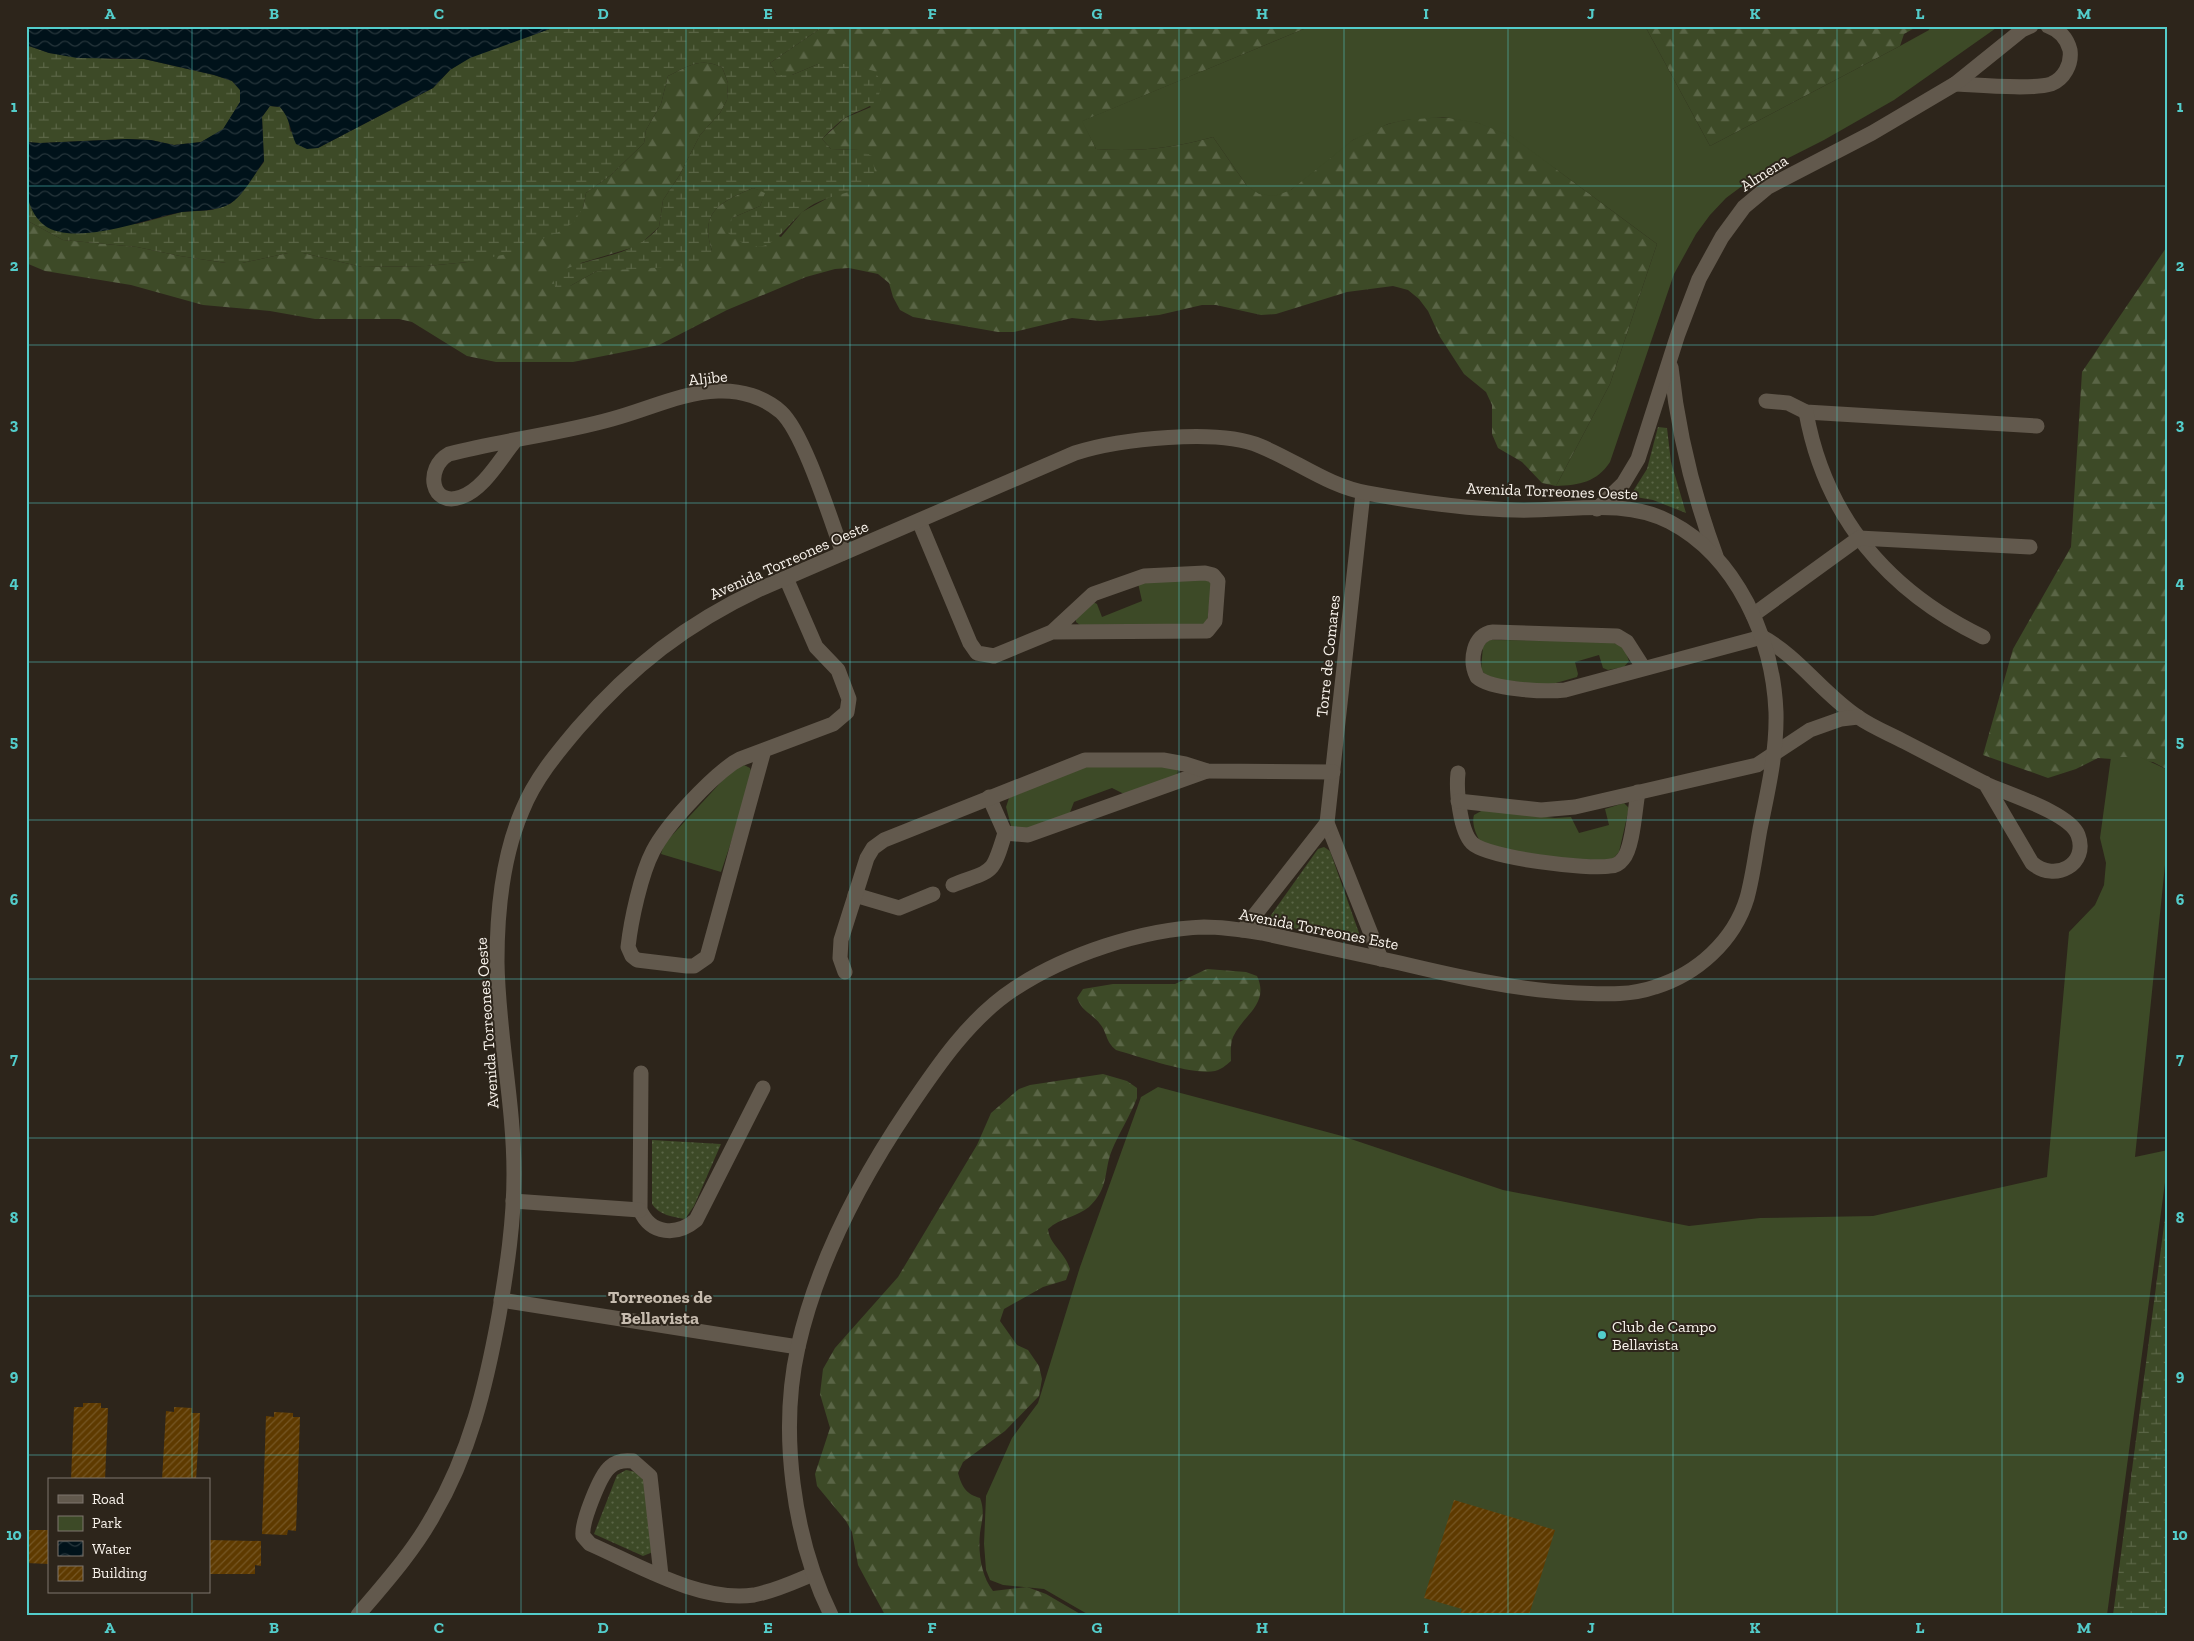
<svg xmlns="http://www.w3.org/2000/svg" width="2194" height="1641" font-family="'Zilla Slab',serif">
<defs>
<pattern id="grass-dots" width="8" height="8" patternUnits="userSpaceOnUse" patternTransform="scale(1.25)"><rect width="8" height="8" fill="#3d4a27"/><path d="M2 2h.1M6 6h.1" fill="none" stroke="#5a6546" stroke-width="1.8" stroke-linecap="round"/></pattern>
<pattern id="forest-firs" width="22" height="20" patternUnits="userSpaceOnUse" patternTransform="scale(1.25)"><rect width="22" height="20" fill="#3d4a27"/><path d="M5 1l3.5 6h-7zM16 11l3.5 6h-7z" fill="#5a6546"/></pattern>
<pattern id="wetland-marsh" width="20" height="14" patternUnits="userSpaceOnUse" patternTransform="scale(1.25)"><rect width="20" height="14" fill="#3d4a27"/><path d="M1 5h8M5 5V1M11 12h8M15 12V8" fill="none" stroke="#5a6546"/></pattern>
<pattern id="water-waves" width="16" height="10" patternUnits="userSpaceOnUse" patternTransform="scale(1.25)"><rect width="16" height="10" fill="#00121a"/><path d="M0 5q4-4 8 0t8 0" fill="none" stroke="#26353b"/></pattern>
<pattern id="building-hatch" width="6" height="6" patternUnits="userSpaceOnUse" patternTransform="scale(1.25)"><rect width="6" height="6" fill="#5e3a00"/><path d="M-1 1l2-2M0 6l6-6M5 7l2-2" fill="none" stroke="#765725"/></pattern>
</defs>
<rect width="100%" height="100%" fill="#2d251b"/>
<!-- grass -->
<g fill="url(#grass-dots)">
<path d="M1658,427L1667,428L1671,462L1686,513L1653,500L1630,496L1647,469Z"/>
<path d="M1324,847L1330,851L1359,933L1358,940L1355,942L1275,924L1269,918L1318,849Z"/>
<path d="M652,1140L721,1144L694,1206L685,1219C673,1217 659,1215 652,1204Z"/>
<path d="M626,1470C631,1471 636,1471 640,1475C651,1487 651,1535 653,1552L643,1556L594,1534L617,1475Z"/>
</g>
<!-- forest -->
<g fill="url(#forest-firs)">
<path d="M824,26H1311L1083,121L1096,149C1137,152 1174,148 1213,137L1247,186L1291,190C1316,168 1340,144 1370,131C1413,111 1468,113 1510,135C1530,147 1549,164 1568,178C1598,200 1627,222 1657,244L1610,384L1556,486L1542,483L1522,462L1498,448L1492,434V405L1486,392L1464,374L1440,337L1428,311L1419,299L1408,290L1393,286L1347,292L1276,314L1261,315L1216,305H1202L1159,315L1100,321L1072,318L1014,332H998L913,317L900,310L893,297L889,283L878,274L849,268L835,269L806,277L727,310L659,345L573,362H496L467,356L412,322L399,319H315L270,311L203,305L131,285L45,271L26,263V220L63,240L137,247L180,256L226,263H242L288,253H303L362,267L427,266L468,262L583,208L586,193L611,175L644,143L646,130L661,104L668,76C689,66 699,57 722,67L728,83L727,100L720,113L700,135L679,176L663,200L659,227L638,246L581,263L570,286L597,271L644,267L712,251C699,211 721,202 753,188L766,192L760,206L732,218L781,237L802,212L826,199L859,150L831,149L822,139L845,118L871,107L818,64L792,75H777L770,63Z"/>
<path d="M1645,26H1918L1904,34L1900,46L1710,146Z"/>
<path d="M2168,245V770L2153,762L2098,758L2076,769L2048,778L1983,755L2013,649L2071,547L2082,372Z"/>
<path d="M1207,969L1246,972L1257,976C1270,1004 1243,1015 1233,1037C1230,1044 1231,1054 1231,1061C1225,1066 1222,1069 1215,1071C1194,1076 1138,1056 1116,1050C1105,1041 1108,1034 1100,1024C1092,1013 1083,1013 1077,998L1083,989L1113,984H1175Z"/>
<path d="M1103,1074L1127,1081L1137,1088V1098C1130,1116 1119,1133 1112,1150C1103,1172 1110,1187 1089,1207C1077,1217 1060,1218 1048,1229C1049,1244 1065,1252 1070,1269L1066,1280L1043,1287L1004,1309L1000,1321L1017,1345L1028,1350L1039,1366L1042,1379L1039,1396L1005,1431L963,1462L958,1473C962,1487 966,1494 980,1498C985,1511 982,1520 980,1533C978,1552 981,1576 993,1591L1027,1587L1046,1594L1082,1615H885L858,1565L852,1532L846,1521L817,1486L815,1474L830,1428L820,1394L823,1369L835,1348L898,1277L977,1145L991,1113L1019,1089L1030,1085Z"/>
</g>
<!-- wetland -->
<g fill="url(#wetland-marsh)">
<path d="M558,26H824L770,63L777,75H792L818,64H847L874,71L882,82C878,111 866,105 845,118C837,123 829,132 822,139L831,149L859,150L872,156L875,173L870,186C852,192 831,195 814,204C781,222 773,270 728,233L732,218L760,206L765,193L753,188C721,202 699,211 712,251L704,263L674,267L597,271L570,286L556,290L552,276C588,254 630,261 659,227L663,200L679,176L700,135L720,113L727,100L728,83L722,67C699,57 689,66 668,76L661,104L646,130L644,143L611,175L586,193L583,208L574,222L561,231L507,254L468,262L427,266L362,267L303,253H288L242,263H226L180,256L137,247L63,240L26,220V191L32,209L137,224L182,212L212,210L230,204L238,197L264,162L262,117L270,106L280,107L288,117L290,131L318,148L433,88L450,70L470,57Z"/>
<path d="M26,45L49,53L112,59H144L214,75L232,81L240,90V102L223,130L201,142L174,145L151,140L127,139L40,143L26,142Z"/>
<path d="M2168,1195V1615H2113Z"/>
</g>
<!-- green -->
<g fill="#3d4a27">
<path d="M1311,26H1645L1710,146L1900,46L1929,30L1930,26H1999L1894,100L1824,140L1761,172L1726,198L1710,215L1696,234L1674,274L1610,462C1597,482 1580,485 1556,486L1610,384L1657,244L1511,136L1478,123L1443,117L1406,120L1388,124L1353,140L1291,190L1275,196L1259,194L1247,186L1213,137C1174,148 1137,152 1096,149L1082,121Z"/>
<path d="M1207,579L1212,581L1207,624L1080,625L1076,622V617L1093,602L1097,604L1102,617L1142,601L1138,583Z"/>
<path d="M1489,640L1609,641L1624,647L1629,661L1624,667L1608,670L1603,668L1599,655L1575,662L1578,674L1577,677L1549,685L1488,679L1481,669L1483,646Z"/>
<path d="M2111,757H2140L2168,770V836L2135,1157L2168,1150V1160L2107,1615H1089L1044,1589L1003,1585L990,1580L986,1570L984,1544L986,1496L1012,1438L1038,1403L1080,1267L1141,1097L1158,1087L1342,1136L1503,1190L1689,1226L1760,1218L1873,1216L2047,1177L2069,932L2095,905L2104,885L2106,863L2100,838Z"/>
<path d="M744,765L750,768L753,777L721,872L661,854L664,844L734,768Z"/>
<path d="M1083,766H1173L1178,771L1177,775L1124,794L1112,788L1074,802L1069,815L1026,830L1011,826L1006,807L1009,798Z"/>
<path d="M1624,803L1629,808L1619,852L1611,861L1544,857L1484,845C1477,839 1471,824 1474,815L1483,810L1555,818L1571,817L1579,833L1609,825L1605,809Z"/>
</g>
<!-- water -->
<path fill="url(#water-waves)" d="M26,26H558L470,58L450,70L433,88L318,148L307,149L296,144C290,131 290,118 280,107L270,106L262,117L264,161C254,175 244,194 231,203C217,212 197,210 182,212C148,218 74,248 44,225C20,206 26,168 26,142L40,143L127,139L151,140L174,145L201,142L223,129L240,102V90L232,81L214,75L144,59L77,58L49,53L26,45Z"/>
<!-- building -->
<g fill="url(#building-hatch)">
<path d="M83,1403H101V1408H108L105,1480H71L74,1407H83Z"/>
<path d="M174,1407L192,1408V1413H200L196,1480H162L166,1411L174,1412Z"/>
<path d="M274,1412L293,1413V1417H300L296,1531L288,1530L287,1535L262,1534L266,1416L274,1417Z"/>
<path d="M1454,1500L1555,1530L1529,1615H1460L1462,1609L1424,1598Z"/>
<path d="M26,1530H49V1564L26,1563Z"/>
<path d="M209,1540L261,1541V1566L255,1565V1574H209Z"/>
</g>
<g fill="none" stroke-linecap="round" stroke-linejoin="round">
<!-- street -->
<g stroke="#62594d" stroke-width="15">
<path d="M1955,84C1977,85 2033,90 2051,84C2064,79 2072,64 2070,50C2067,38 2059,30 2048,26"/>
<path d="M1671,367C1678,432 1693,494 1716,556"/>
<path d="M1766,401L1788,403L1806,412L2037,426"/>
<path d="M1806,412C1825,517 1888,591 1983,637"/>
<path d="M515,441C500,459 484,489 461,497C431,508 424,468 449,454C503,440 559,434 612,419C646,410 683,392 718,391C741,390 764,397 781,412C804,433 831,521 843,553"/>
<path d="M1363,493L1327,823L1381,959"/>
<path d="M1597,509L1623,484L1638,459L1678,334L1699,279L1722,237L1744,207L1768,187L1872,133L1955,84L2022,30L2031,26"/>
<path d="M919,521L970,643L977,653L994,656L1052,632L1093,594L1144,576L1205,573L1213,575L1218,581L1215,621L1207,631L1052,632"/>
<path d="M1753,615L1859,538L2030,547"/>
<path d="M1643,667L1627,642L1617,636L1493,632C1473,634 1469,661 1477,677C1491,690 1546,692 1565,690L1762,637C1798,656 1823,694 1858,717C1872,727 1890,734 1905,742C1932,756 1959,770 1986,784C2008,794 2070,813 2078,835C2089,864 2055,883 2032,863L1985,783"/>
<path d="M764,750L707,957L694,966H687L637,960L632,956L628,947C631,920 641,874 653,851C667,824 708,781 733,763L740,759L833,724L847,712L849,699L838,670L816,647L786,578"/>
<path d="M1458,773C1456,790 1460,831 1472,843C1487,858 1589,870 1610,866C1615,866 1620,863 1623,859C1633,848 1635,808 1638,792"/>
<path d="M1458,801L1541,810L1575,807L1757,765L1810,730L1841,719L1858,717"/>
<path d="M1005,833L1028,835L1207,771"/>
<path d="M953,885C994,869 992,876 1005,833L989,797"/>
<path d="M855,895L899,908L933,894"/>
<path d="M1243,930L1327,823"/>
<path d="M845,972L840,958L841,940L867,858L873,848L884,840L1085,760H1163L1185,764L1207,771L1333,772"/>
<path d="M641,1073L640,1210C651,1235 677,1236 696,1220L763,1088"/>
<path d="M513,1201L640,1210"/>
<path d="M501,1300L798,1347"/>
<path d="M661,1575L650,1476L633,1461C625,1460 616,1461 610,1467C600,1475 581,1523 583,1536L590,1544C638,1565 701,1603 754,1595C775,1591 794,1582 813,1574"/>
<path d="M358,1615C385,1583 413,1552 433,1516C470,1453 486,1386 499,1315C507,1268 514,1222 514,1174C514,1103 498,1033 497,962C497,911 502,858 522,811C535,779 556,754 578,728C632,666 686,624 760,589L1075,453C1119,439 1218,428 1260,446C1297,461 1328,486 1367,493C1416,502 1466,509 1515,510C1566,512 1623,497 1670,522C1737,557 1773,639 1776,712C1777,752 1768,790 1760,829C1756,851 1753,876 1747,898C1734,941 1697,974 1655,987C1629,996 1604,994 1577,993C1516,990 1459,977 1400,963C1354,953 1308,943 1262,933C1243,930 1224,927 1204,927C1143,929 1065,955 1014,989C970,1018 938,1065 909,1108C861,1179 817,1263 798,1347C779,1432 793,1538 831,1615"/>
</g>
</g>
<!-- grid -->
<path fill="none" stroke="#53cdcb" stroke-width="1" stroke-opacity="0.55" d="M192,26V1480M357,26V1615M521,26V1615M686,26V1615M850,26V1615M1015,26V1615M1179,26V1615M1344,26V1615M1508,26V1615M1673,26V1615M1837,26V1615M2002,26V1615M26,186H2168M26,345H2168M26,503H2168M26,662H2168M26,820H2168M26,979H2168M26,1138H2168M26,1296H2168M26,1455H2168M192,1592V1615"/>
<!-- markers -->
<circle fill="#53cdcb" stroke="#2d251b" stroke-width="2" cx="1602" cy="1335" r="5"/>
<g text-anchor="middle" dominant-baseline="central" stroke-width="4" stroke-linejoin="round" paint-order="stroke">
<!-- street labels -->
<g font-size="16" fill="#f9f3ec" stroke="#2d251b">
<text transform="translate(1764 173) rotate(-33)">Almena</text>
<text transform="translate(708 378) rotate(-6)">Aljibe</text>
<text transform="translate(1552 491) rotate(2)">Avenida Torreones Oeste</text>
<text transform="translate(789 560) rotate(-24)">Avenida Torreones Oeste</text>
<text transform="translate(1328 656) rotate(-84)">Torre de Comares</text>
<text transform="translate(1319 929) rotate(11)">Avenida Torreones Este</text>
<text transform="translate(487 1023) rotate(-94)">Avenida Torreones Oeste</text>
</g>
<!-- poi labels -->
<g font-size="16" fill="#f9f3ec" stroke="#2d251b" text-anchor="start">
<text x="1612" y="1326">Club de Campo<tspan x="1612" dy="18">Bellavista</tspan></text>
</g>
<!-- neighbourhood labels -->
<g font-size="18" font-weight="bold" fill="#c7bcaf" stroke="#2d251b">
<text x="660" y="1297">Torreones de<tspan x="660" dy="21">Bellavista</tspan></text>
</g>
</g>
<!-- border -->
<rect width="2194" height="1641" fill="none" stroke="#2d251b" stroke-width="55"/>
<!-- legend -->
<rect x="48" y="1478" width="162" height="115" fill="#2d251b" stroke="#7f776f"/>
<rect x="58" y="1495" width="25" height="8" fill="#62594d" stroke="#7f776f"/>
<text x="92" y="1504" font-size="15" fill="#f9f3ec">Road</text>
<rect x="58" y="1516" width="25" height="15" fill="#3d4a27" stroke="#7f776f"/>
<text x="92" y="1528" font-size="15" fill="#f9f3ec">Park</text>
<rect x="58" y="1541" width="25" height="15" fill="url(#water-waves)" stroke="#7f776f"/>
<text x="92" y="1554" font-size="15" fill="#f9f3ec">Water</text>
<rect x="58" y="1566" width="25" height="15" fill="url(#building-hatch)" stroke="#7f776f"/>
<text x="92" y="1578" font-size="15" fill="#f9f3ec">Building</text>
<rect x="28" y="28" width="2138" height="1586" fill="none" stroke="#53cdcb" stroke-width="2"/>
<g font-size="16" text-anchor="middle" font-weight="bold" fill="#53cdcb">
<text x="110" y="19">A</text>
<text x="274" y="19">B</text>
<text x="439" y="19">C</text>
<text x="603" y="19">D</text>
<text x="768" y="19">E</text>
<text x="932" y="19">F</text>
<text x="1097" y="19">G</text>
<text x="1262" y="19">H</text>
<text x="1426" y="19">I</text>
<text x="1591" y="19">J</text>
<text x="1755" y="19">K</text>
<text x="1920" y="19">L</text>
<text x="2084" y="19">M</text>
<text x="14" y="112">1</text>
<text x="2180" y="112">1</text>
<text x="14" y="271">2</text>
<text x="2180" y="271">2</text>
<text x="14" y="430">3</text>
<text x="2180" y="430">3</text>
<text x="14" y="588">4</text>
<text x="2180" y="588">4</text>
<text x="14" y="747">5</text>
<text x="2180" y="747">5</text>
<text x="14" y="905">6</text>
<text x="2180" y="905">6</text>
<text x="14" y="1064">7</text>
<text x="2180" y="1064">7</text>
<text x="14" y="1223">8</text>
<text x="2180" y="1223">8</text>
<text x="14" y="1381">9</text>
<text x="2180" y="1381">9</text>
<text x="14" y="1540">10</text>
<text x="2180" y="1540">10</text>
<text x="110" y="1633">A</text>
<text x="274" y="1633">B</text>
<text x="439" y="1633">C</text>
<text x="603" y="1633">D</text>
<text x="768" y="1633">E</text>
<text x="932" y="1633">F</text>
<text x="1097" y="1633">G</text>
<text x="1262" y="1633">H</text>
<text x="1426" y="1633">I</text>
<text x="1591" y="1633">J</text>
<text x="1755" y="1633">K</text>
<text x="1920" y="1633">L</text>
<text x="2084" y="1633">M</text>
</g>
</svg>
